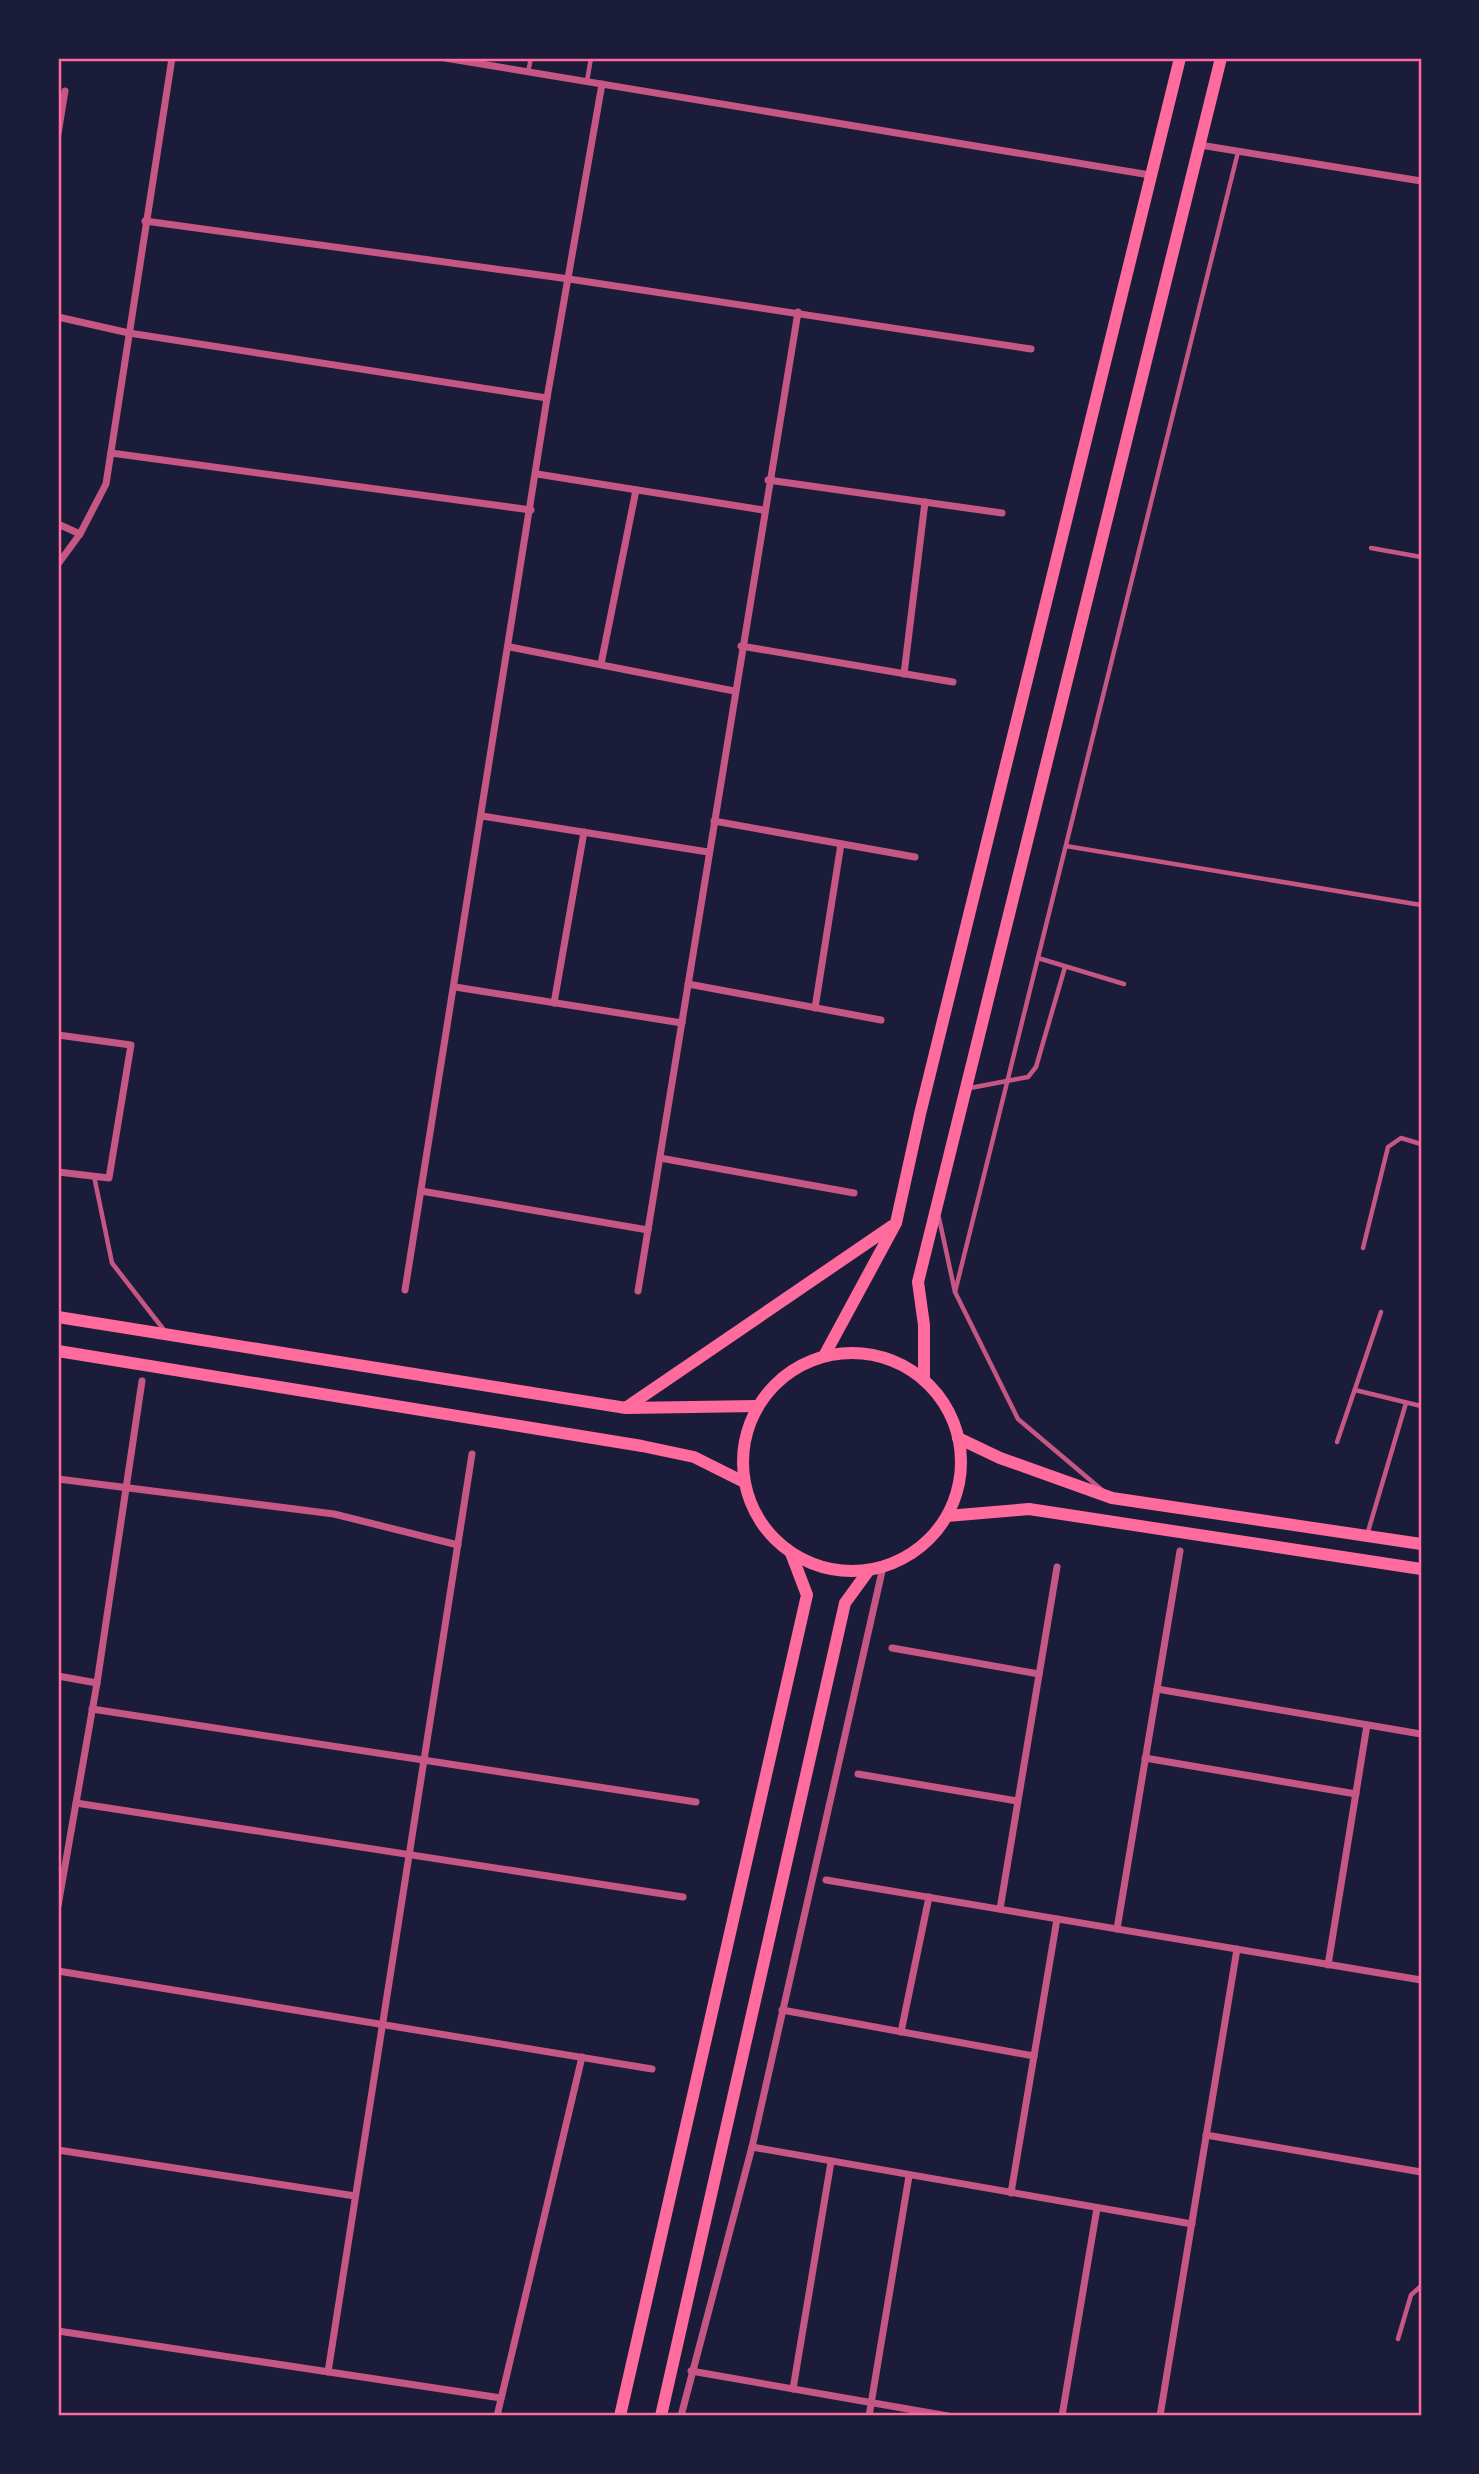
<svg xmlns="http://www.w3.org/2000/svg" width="1479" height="2474" font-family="'Varela Round',sans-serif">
<rect width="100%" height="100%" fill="#1b1b3a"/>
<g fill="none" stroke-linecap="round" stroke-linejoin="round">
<!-- service -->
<g stroke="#c65784" stroke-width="4.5">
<path d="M528,72L531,58"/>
<path d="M587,81L591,58"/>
<path d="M1371,548L1421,557"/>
<path d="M1066,846L1421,905"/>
<path d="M1038,958L1124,984"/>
<path d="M970,1088L1028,1077L1036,1067L1065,967"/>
<path d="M94,1176L112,1263L164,1330"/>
<path d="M939,1218L955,1292"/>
<path d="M1363,1248L1388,1147L1401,1138L1421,1144"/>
<path d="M1355,1390L1421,1406"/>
<path d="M1337,1442L1381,1312"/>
<path d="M1102,1490L1018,1419L955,1292L1238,152"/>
<path d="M1367,1535L1406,1403"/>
<path d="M1398,2339L1411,2295L1421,2286"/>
</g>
<!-- minor -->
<g stroke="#c65784" stroke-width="7">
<path d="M445,58L1150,175"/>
<path d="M58,134L65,91"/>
<path d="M1200,145L1421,181"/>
<path d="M145,221L569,279L1031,349"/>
<path d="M58,317L129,333L547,398"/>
<path d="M111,453L531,510"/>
<path d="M537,474L763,510"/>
<path d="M768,480L1002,513"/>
<path d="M58,524L80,534"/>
<path d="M58,564L80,534L106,484L172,58"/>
<path d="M741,646L953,682"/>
<path d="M510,647L734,691"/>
<path d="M601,664L636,490"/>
<path d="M904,674L925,502"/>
<path d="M482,816L708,852"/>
<path d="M714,821L915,857"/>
<path d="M688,984L881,1020"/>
<path d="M455,987L682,1023"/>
<path d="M554,1003L584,832"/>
<path d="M815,1008L841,844"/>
<path d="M58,1035L131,1045L109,1178L58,1172"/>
<path d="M660,1158L854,1193"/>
<path d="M421,1191L648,1230"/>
<path d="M405,1290L547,398L602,84"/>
<path d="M638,1291L798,312"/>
<path d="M58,1479L334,1514L458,1545"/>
<path d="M892,1648L1039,1674"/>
<path d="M58,1676L97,1683"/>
<path d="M1157,1689L1421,1734"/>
<path d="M92,1709L696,1802"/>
<path d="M1145,1758L1356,1794"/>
<path d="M858,1774L1017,1801"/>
<path d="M76,1803L683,1897"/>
<path d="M826,1880L1421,1980"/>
<path d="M58,1906L97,1683L142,1381"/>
<path d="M1000,1909L1057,1567"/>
<path d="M1117,1929L1180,1551"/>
<path d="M1328,1965L1367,1725"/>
<path d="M58,1971L652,2069"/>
<path d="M782,2010L1034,2056"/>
<path d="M901,2032L929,1897"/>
<path d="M1206,2135L1421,2172"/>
<path d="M752,2147L1192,2224"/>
<path d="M58,2150L355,2196"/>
<path d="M1011,2193L1057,1919"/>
<path d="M58,2331L501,2398"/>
<path d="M691,2371L948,2416"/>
<path d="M328,2372L472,1454"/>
<path d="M793,2389L831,2162"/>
<path d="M497,2416L582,2057"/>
<path d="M681,2416L752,2147L883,1567"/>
<path d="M869,2416L909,2176"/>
<path d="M1062,2416L1097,2208"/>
<path d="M1160,2416L1237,1949"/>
</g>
<!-- secondary -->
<g stroke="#ff6b9d" stroke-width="12">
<path d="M58,1317L626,1408L758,1406"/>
<path d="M58,1351L642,1446L694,1457L744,1482"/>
<circle cx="852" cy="1462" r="109"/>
<path d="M824,1356L896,1223L920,1114L1180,58"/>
<path d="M924,1380V1325L918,1282L1221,58"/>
<path d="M627,1407L892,1226"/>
<path d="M958,1438L1000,1458L1112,1498L1421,1544"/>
<path d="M947,1516L1029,1509L1421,1569"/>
<path d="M620,2416L807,1595L791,1553"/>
<path d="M661,2416L845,1603L869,1570"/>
</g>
</g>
<!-- border -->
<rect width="1479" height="2474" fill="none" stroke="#1b1b3a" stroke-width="119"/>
<rect x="60" y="60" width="1360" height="2354" fill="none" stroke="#ff6b9d" stroke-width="2.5"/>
</svg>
